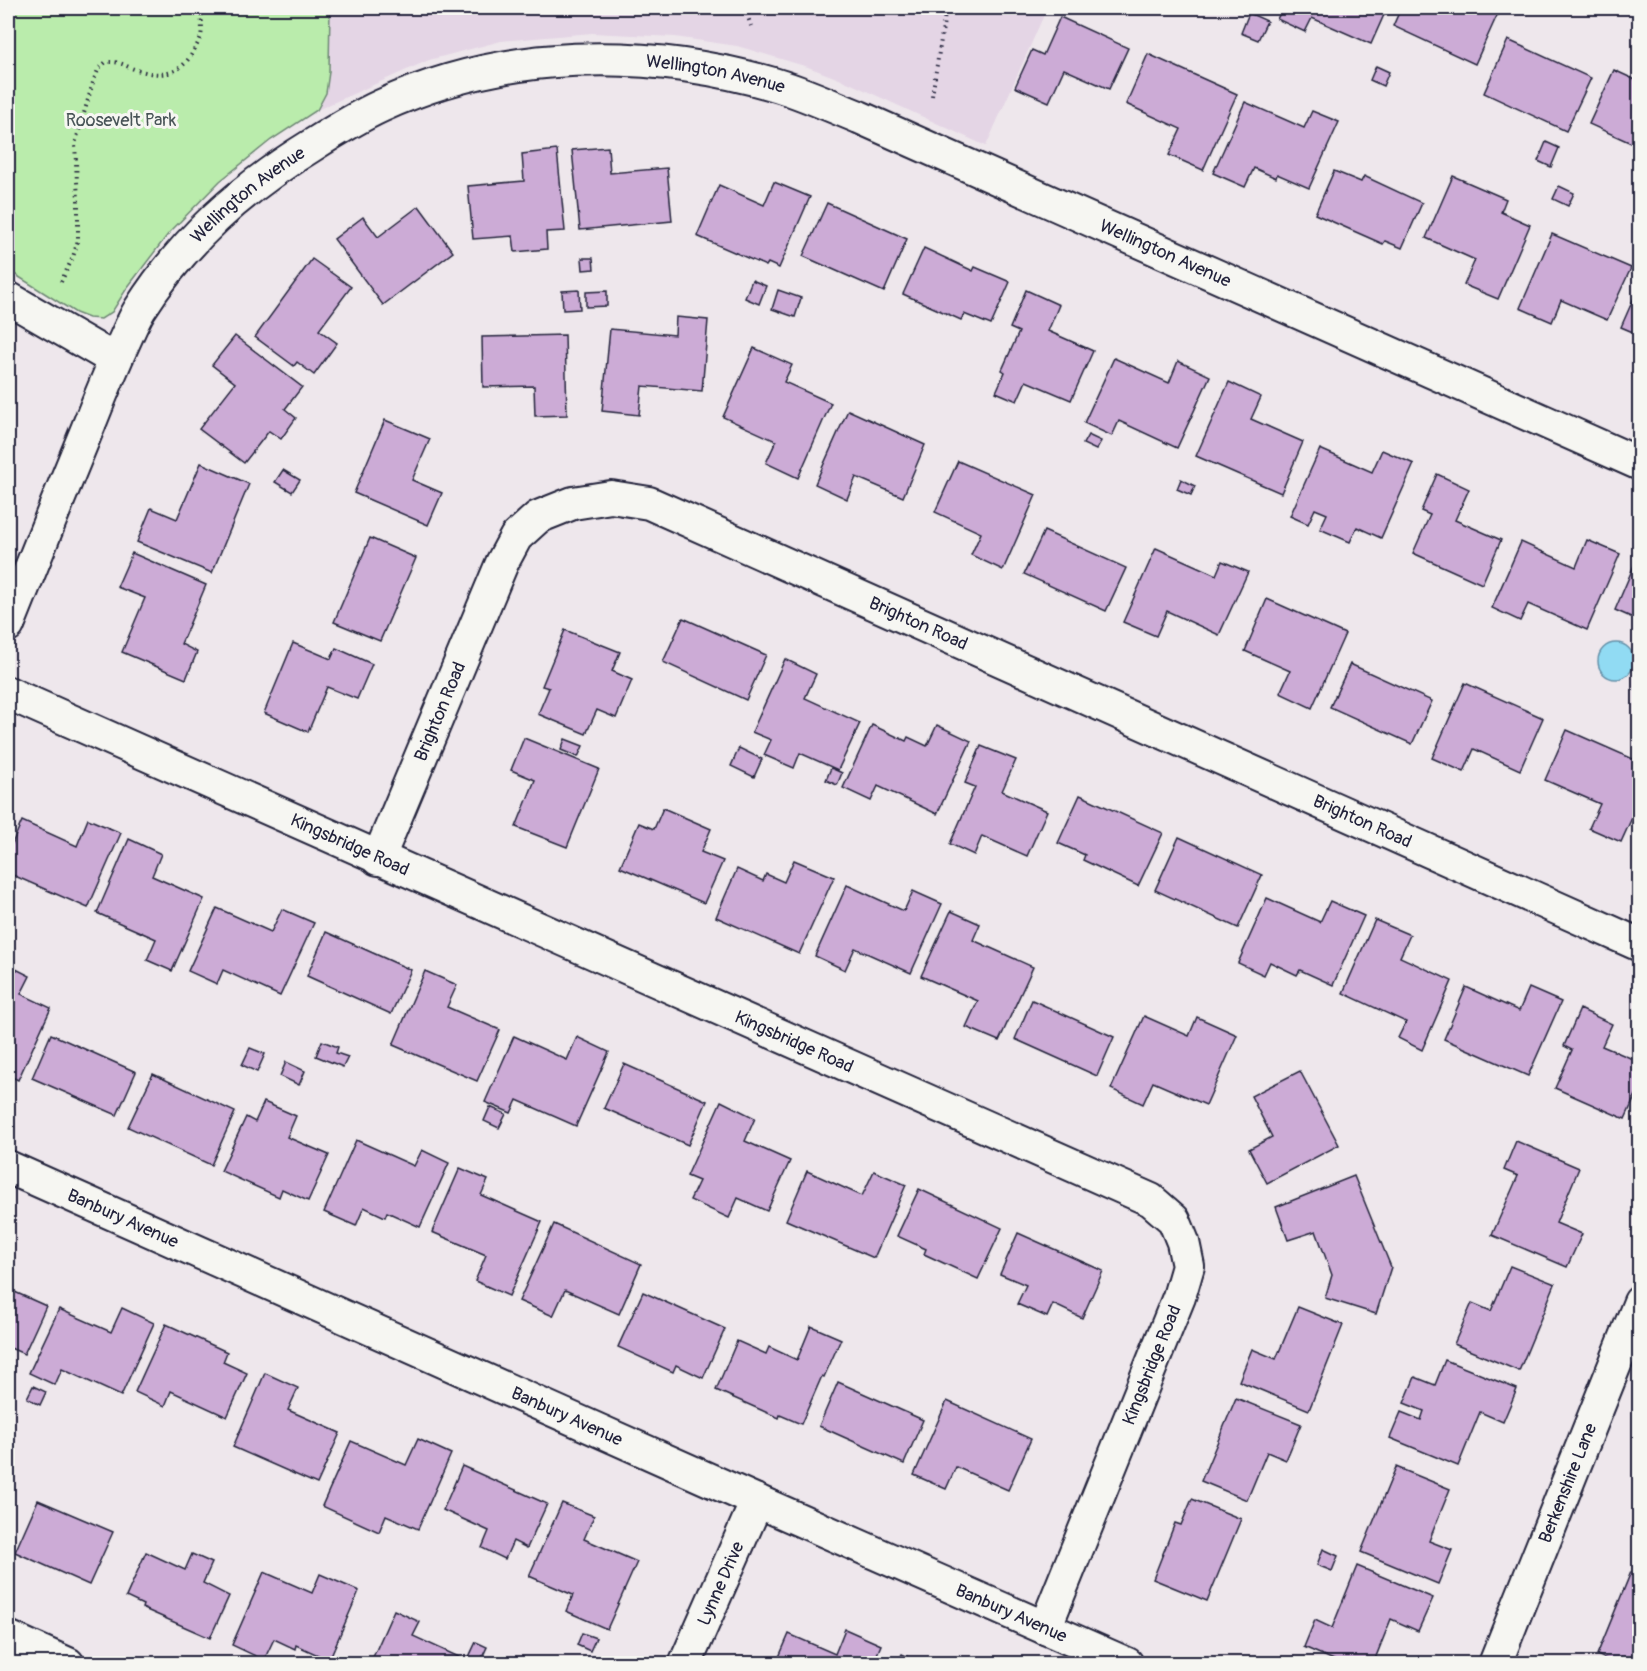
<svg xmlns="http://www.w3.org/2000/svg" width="1647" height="1671" font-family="Pangolin,sans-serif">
<rect width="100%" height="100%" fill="#eee7ec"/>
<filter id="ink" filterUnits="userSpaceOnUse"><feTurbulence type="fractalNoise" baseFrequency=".0167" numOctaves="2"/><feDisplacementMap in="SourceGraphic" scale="12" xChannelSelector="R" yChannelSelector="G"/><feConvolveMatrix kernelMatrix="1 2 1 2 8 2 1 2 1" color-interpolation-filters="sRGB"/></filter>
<g filter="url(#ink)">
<!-- built -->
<path fill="#e4d5e5" d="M330,8H1047L986,146L847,82L808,67L737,46L675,37L592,33L501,41L429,60L317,110L326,93L329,72Z"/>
<!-- green -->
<path fill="#baecac" stroke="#6e8774" stroke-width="1.5" d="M8,8H330L329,72L326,93L317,110L271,140L220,181L169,233L127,288L112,312L101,319L89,318L76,313L8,270Z"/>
<!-- water -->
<circle fill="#91dbf3" stroke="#6591a9" stroke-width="1.5" cx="1616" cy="661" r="18"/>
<!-- building -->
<g fill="#ccabd6" stroke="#22223b" stroke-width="1.5">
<path d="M1283,8H1387L1371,44L1312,18L1305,32L1277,19Z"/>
<path d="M1401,8H1492L1499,11L1475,64L1393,26Z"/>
<path d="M1249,13L1267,21L1258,40L1241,33Z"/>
<path d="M1060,17L1128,48L1109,89L1064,69L1049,102L1015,87L1032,50L1043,55Z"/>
<path d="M1508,40L1591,78L1566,131L1484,93Z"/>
<path d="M1148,54L1237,94L1203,170L1169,155L1181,129L1126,104Z"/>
<path d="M1376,66L1389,72L1383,86L1370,80Z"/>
<path d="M1614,70L1640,82V147L1589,124Z"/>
<path d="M1245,102L1304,128L1312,111L1339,122L1309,188L1277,174L1276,178L1254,168L1245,187L1213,173Z"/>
<path d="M1546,142L1559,148L1551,167L1538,161Z"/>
<path d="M608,147L610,173L667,168L672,221L580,230L572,150Z"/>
<path d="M557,150L565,231L546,232L547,249L515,252L513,236L473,239L468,186L524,181L522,154Z"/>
<path d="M1334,171L1361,182L1364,176L1422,203L1402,248L1385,241L1383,244L1315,214Z"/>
<path d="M1453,176L1506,199L1501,212L1530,225L1498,299L1464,285L1475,260L1426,238Z"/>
<path d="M774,182L810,197L779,268L768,263L766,266L697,236L719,185L764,205Z"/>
<path d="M1559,186L1574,193L1568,206L1553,199Z"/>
<path d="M827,203L907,239L884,292L803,256Z"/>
<path d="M419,206L453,252L383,305L334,239L363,217L378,237Z"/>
<path d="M1552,234L1631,268L1607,320L1561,300L1552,322L1520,308Z"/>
<path d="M924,248L973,271L975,267L1010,282L991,325L964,314L961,320L903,294Z"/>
<path d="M582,258H593L594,269L583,270Z"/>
<path d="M312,259L351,287L319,330L337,343L314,375L297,362L294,366L255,337Z"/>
<path d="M752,280L766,286L759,304L745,298Z"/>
<path d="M1640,284V335L1621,327Z"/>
<path d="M579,290L580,309L563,310L562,291Z"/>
<path d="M778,290L801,298L795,317L772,309Z"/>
<path d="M1026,290L1059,305L1048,331L1093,351L1071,400L1026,381L1017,401L996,392L1005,372L1002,370L1019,332L1010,328Z"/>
<path d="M607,291V306L586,307V292Z"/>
<path d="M676,317L708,320L702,391L642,386L639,415L602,411L610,329L675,335Z"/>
<path d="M565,335L567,415L535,416L534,386L483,387L482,337Z"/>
<path d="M235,336L302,387L285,409L296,418L281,439L269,431L244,463L199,429L235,383L212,365Z"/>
<path d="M754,348L792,365L784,382L831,403L798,478L766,463L776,441L723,417Z"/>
<path d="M1114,358L1169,383L1178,361L1210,376L1177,448L1119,421L1112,436L1084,423Z"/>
<path d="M1229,382L1261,397L1251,419L1303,442L1281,493L1196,456Z"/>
<path d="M848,410L925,445L903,497L856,477L847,499L815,484Z"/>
<path d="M385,420L430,439L412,480L442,493L428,525L354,493Z"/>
<path d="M1088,435L1101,441L1096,450L1083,444Z"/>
<path d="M1320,449L1372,472L1382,450L1414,464L1381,538L1357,527L1350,542L1320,529L1327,514L1315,509L1308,524L1290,516Z"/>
<path d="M958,461L1036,495L1003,570L971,555L981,533L935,512Z"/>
<path d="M201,463L249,484L212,573L137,542L151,508L177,519Z"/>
<path d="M283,470L300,480L292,492L275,482Z"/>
<path d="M1437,474L1469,489L1455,520L1501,540L1482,584L1413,553L1430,515L1421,511Z"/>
<path d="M1181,479L1195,486L1191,495L1177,489Z"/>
<path d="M1044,531L1126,568L1106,611L1024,574Z"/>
<path d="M370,538L416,558L380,641L334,622Z"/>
<path d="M1587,540L1620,554L1587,630L1528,604L1520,621L1492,608L1521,542L1576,567Z"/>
<path d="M1156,548L1216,575L1222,561L1248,572L1219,635L1167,611L1156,636L1123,622Z"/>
<path d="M132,553L206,585L181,644L197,652L186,679L122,652L145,598L117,587Z"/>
<path d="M1635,563L1640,565V621L1615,610Z"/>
<path d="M1267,599L1345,634L1312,708L1280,693L1290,671L1245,651Z"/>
<path d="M683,618L766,655L746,700L663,662Z"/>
<path d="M565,630L620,652L612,671L632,680L616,718L597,710L586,734L538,714L549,688L542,686Z"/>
<path d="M293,643L331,659L336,648L372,664L357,699L327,687L308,732L264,713Z"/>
<path d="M785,659L816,674L805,698L860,723L838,770L800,753L794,768L764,755L771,740L752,732Z"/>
<path d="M1350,664L1432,701L1412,744L1330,707Z"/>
<path d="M1465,683L1543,718L1520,770L1474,749L1464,772L1432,758Z"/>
<path d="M872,725L906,741L908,737L927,746L937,725L971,741L937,814L878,786L871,801L843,788Z"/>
<path d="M1567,730L1640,762V800L1621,842L1589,828L1600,804L1545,780Z"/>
<path d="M524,738L599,769L567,847L516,827L535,780L511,770Z"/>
<path d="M565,739L583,746L578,757L561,750Z"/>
<path d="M981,746L1016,760L1002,791L1047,811L1027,856L982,836L974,855L950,844L975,787L965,783Z"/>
<path d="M739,748L762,759L754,777L731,766Z"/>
<path d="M831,768L842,773L837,785L826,780Z"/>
<path d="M1080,795L1163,833L1138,886L1083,860L1085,855L1058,843Z"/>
<path d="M663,808L711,829L701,852L723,861L704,903L620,867L639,823L654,829Z"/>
<path d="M88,819L121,833L88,908L8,873V853L22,821L77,846Z"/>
<path d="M1179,837L1262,875L1238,928L1155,890Z"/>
<path d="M129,839L161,854L152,876L204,899L172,971L147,960L156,939L97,913Z"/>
<path d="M794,860L834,877L799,954L716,917L737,869L763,881L766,874L784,882Z"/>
<path d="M847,885L904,911L913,891L942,904L911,973L855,948L845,970L815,956Z"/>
<path d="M1267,898L1320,922L1330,901L1364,916L1333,985L1300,970L1297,975L1270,962L1264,975L1238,963Z"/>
<path d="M217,908L271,932L282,909L314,923L280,996L223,970L217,984L188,971Z"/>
<path d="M951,911L980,924L973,940L1033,967L999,1041L966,1027L978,1001L921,976Z"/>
<path d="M1375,920L1410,935L1400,957L1452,981L1422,1050L1398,1038L1406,1022L1343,993Z"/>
<path d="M326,932L411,970L391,1014L307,976Z"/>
<path d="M8,965L30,976L21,994L51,1008L18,1080L8,1075Z"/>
<path d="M425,971L457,985L447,1007L500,1030L477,1081L393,1045Z"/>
<path d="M1466,987L1519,1011L1529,988L1561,1002L1528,1076L1444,1039Z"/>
<path d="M1032,1000L1114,1037L1097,1076L1015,1039Z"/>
<path d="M1580,1009L1612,1024L1602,1046L1640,1062V1086L1625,1119L1555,1088L1572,1050L1564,1046Z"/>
<path d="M1144,1016L1189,1036L1197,1017L1237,1035L1206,1105L1153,1082L1143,1104L1111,1089Z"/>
<path d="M51,1034L136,1072L117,1115L32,1078Z"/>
<path d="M514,1036L567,1060L577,1037L609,1052L576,1126L517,1100L511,1113L485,1102Z"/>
<path d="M322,1041L338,1047L336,1053L348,1057L343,1067L316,1056Z"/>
<path d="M250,1048L265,1054L257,1072L242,1065Z"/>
<path d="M286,1062L305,1071L299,1085L280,1076Z"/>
<path d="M624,1064L707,1101L688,1145L604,1108Z"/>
<path d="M1300,1071L1339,1145L1267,1183L1249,1149L1272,1137L1251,1096Z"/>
<path d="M153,1074L235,1112L211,1165L128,1127Z"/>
<path d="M721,1101L755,1118L745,1141L790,1161L767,1211L738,1198L729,1218L690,1200L699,1181L687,1176Z"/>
<path d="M264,1102L296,1116L287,1137L329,1155L308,1201L282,1189L279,1197L221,1171L246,1117L255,1122Z"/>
<path d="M490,1107L506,1114L499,1128L484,1121Z"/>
<path d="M356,1140L414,1166L422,1150L449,1163L420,1227L387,1212L385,1217L364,1207L356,1226L324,1212Z"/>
<path d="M1516,1141L1579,1168L1556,1223L1582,1234L1567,1267L1492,1235L1518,1176L1504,1170Z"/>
<path d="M460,1168L488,1180L481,1195L542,1222L509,1296L475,1281L486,1255L432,1232Z"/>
<path d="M807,1171L862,1196L874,1171L906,1185L874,1258L786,1220Z"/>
<path d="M1354,1176L1391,1267L1376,1314L1325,1298L1332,1275L1316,1231L1288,1240L1276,1207Z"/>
<path d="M919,1189L1002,1228L978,1279L924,1254L926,1249L897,1236Z"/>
<path d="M554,1224L641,1264L619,1314L565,1290L553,1316L519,1301Z"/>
<path d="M1018,1233L1103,1271L1082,1318L1053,1304L1047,1317L1017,1304L1026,1285L1000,1274Z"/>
<path d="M1510,1266L1555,1284L1519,1371L1454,1344L1472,1303L1491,1311Z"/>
<path d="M8,1289L46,1306L24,1354L8,1347Z"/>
<path d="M643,1292L725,1329L703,1378L676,1365L673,1372L618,1347Z"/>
<path d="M1298,1307L1343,1325L1309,1410L1239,1381L1252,1349L1276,1359Z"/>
<path d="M122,1308L154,1323L121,1396L62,1369L55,1385L29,1373L59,1309L111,1332Z"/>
<path d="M166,1324L227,1352L223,1362L247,1373L227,1417L171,1391L165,1406L135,1392Z"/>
<path d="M811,1326L841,1339L824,1377L822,1376L801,1424L780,1415L779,1418L716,1390L737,1341L766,1354L769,1347L797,1360Z"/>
<path d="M1445,1360L1517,1389L1503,1422L1480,1412L1458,1466L1390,1438L1401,1412L1421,1420L1424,1411L1404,1403L1415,1377L1435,1385Z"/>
<path d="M265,1373L298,1388L288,1410L340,1433L317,1484L233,1447Z"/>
<path d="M838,1382L923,1420L904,1464L819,1426Z"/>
<path d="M33,1386L46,1392L40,1405L27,1398Z"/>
<path d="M1236,1398L1301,1424L1286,1460L1267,1452L1247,1500L1201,1481Z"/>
<path d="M947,1401L1031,1439L1008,1490L956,1467L946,1489L914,1475Z"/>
<path d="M418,1439L451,1454L418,1529L386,1515L379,1532L322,1506L351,1441L406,1465Z"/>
<path d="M462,1466L547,1504L527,1548L513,1541L505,1559L482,1548L489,1531L443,1510Z"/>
<path d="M1396,1467L1450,1489L1429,1541L1452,1550L1438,1584L1361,1552Z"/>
<path d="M1192,1499L1241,1519L1207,1601L1153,1579L1175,1523L1181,1525Z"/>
<path d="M38,1500L113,1532L89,1585L15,1552Z"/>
<path d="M562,1503L594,1516L584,1539L637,1562L607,1629L566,1611L573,1595L529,1576Z"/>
<path d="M1323,1549L1338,1556L1332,1571L1317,1565Z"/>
<path d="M146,1552L185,1570L192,1554L212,1563L203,1583L229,1596L210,1638L142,1608L143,1605L126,1597Z"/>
<path d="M1357,1566L1433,1598L1418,1631L1391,1619L1373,1664H1343L1304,1647L1315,1620L1332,1628Z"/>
<path d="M264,1572L312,1593L320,1574L359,1591L329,1660L296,1645L295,1649L274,1639L264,1660L232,1645Z"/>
<path d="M1631,1572L1640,1575V1664H1616L1597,1655Z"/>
<path d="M394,1610L420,1622L413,1636L474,1664H370Z"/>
<path d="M845,1629L881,1645L873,1664H776L789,1634L835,1654Z"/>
<path d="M582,1633L596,1638L590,1651L577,1645Z"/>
<path d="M476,1642L487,1647L480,1662L469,1657Z"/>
<path d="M902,1654L923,1664H897Z"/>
</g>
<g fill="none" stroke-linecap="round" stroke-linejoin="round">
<!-- street casing -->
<g stroke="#22223b" stroke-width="36">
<g id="street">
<path d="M8,298L115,360"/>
<path id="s1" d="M8,625C35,557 63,488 91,420C102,392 114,363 127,335C131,326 135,317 140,309C184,240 241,189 311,146C333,132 357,117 381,106C504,49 644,47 773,84C802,92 831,106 859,117L1640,464"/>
<path id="s2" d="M8,693L1151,1200L1174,1220L1183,1242L1188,1266L1179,1297L1045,1628"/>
<path id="s3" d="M378,859L502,563L516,537L538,517L573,503L611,497L649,503L1640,945"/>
<path id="s4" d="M8,1167L757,1501L1127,1664"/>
<path d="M8,1637L68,1664"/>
<path id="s5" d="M685,1664L757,1501"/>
<path id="s6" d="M1495,1664L1640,1302"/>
</g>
</g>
<!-- path -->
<g stroke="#22223b" stroke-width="4" stroke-dasharray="1.5 4.5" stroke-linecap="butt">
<path d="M745,8L751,26"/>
<path d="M932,96L946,8"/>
<path d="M61,282L73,257L78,240V200L75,144L94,79L99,68L106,62C124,61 126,68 141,71C166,78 183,73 195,48C197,45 200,40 201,36C203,27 201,16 201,8"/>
</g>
<!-- street -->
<use href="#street" stroke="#f6f6f2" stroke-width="32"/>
</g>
</g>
<g text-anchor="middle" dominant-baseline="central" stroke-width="6" stroke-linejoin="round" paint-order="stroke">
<!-- street labels -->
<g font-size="18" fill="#22223b" stroke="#f6f6f2">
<text stroke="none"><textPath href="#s1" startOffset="1004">Wellington Avenue</textPath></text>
<text stroke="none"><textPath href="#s1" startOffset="501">Wellington Avenue</textPath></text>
<text stroke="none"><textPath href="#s1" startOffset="1490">Wellington Avenue</textPath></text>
<text stroke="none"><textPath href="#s3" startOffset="790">Brighton Road</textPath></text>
<text stroke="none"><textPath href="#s3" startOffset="160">Brighton Road</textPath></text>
<text stroke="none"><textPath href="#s3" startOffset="1276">Brighton Road</textPath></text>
<text stroke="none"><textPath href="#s2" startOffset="374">Kingsbridge Road</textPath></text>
<text stroke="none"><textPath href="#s2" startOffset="860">Kingsbridge Road</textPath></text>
<text stroke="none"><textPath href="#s4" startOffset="126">Banbury Avenue</textPath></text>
<text transform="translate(1152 1365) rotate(-68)">Kingsbridge Road</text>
<text stroke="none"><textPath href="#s4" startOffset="612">Banbury Avenue</textPath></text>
<text stroke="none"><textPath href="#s6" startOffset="195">Berkenshire Lane</textPath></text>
<text stroke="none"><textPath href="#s5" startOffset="88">Lynne Drive</textPath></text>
<text stroke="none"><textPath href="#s4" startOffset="1098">Banbury Avenue</textPath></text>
</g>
<!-- park labels -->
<g font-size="18" fill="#485457" stroke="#f6f6f2">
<text x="121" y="120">Roosevelt Park</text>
</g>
</g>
<!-- margin -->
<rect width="1647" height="1671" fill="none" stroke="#f6f6f2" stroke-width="30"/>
<rect x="15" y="15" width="1617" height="1641" fill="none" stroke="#22223b" stroke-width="2" filter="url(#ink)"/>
</svg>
